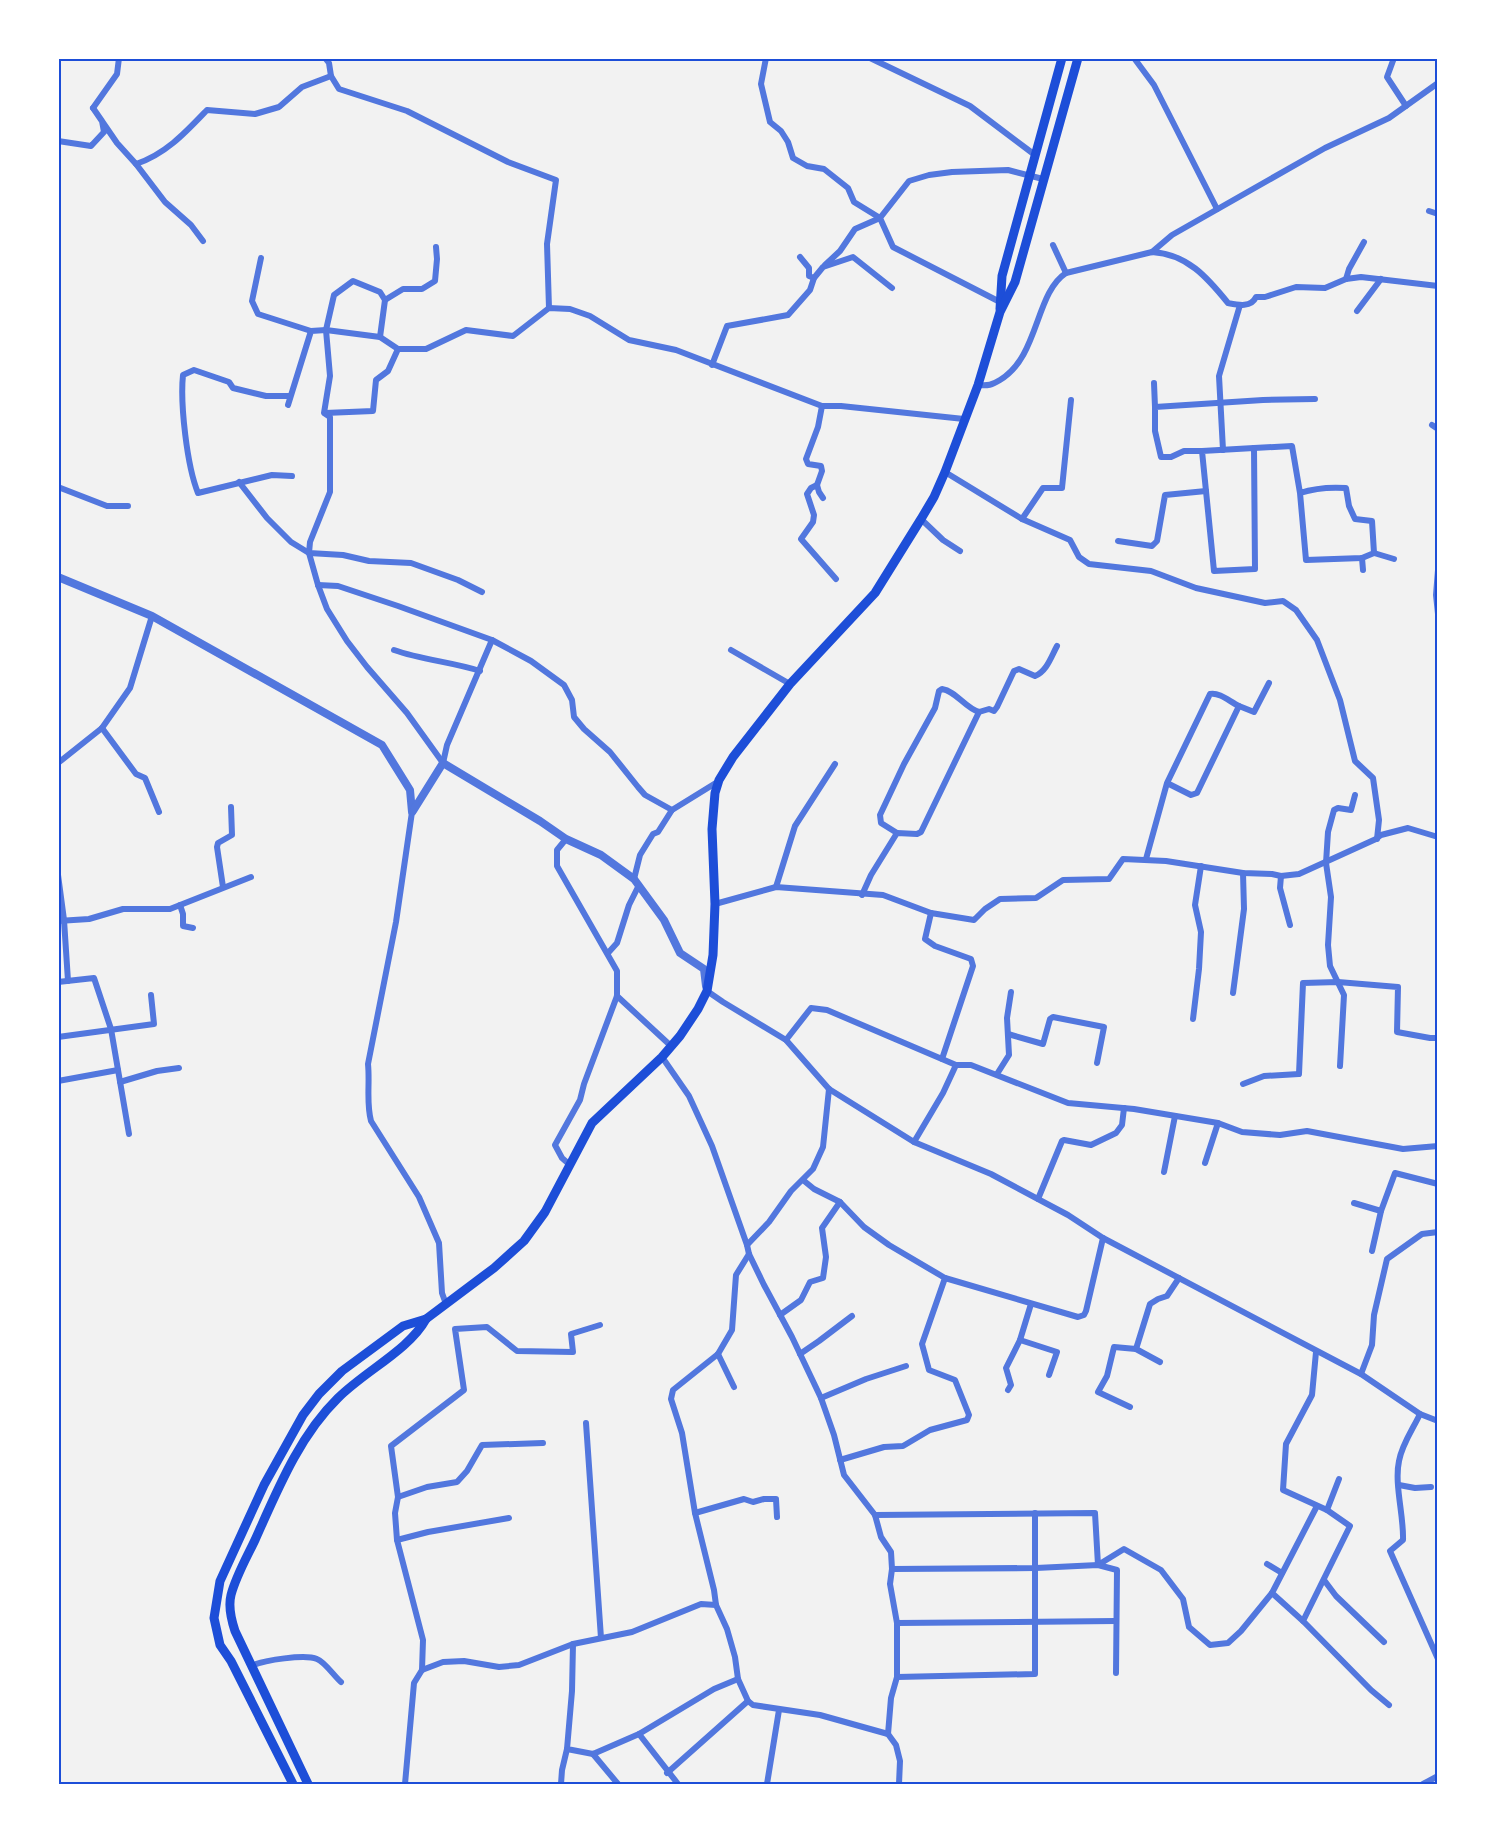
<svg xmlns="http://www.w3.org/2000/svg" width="1496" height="1843" font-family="'DejaVu Sans',sans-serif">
<rect width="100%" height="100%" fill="#f2f2f2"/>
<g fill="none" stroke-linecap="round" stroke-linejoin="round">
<!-- minor -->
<g stroke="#5277de" stroke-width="6">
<path d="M325,58L329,63L331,76L339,89L407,111L508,162L556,180L547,244L549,308"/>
<path d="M766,58L761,84L770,122L781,131L788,142L793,158L807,166L824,169L848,188L854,202L880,218"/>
<path d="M870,58L970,106L1035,155"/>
<path d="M1134,58L1154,85L1217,209"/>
<path d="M1394,58L1387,77L1406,106"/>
<path d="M93,108L117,74L119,58"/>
<path d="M58,141L91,146L104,132L102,121L93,108L117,143L136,164C166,154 186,132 207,110L255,114L279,107L302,87L331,76"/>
<path d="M136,164L165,202L191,225L203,241"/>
<path d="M1429,211L1438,214"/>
<path d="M1053,245L1066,273"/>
<path d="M1152,252L1172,235L1325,148L1389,118L1438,83"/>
<path d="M800,257L809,268V276L814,278"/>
<path d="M261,258L252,301L258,314L311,331"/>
<path d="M825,265L840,251L855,229L880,218"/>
<path d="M1346,279L1349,269L1364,242"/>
<path d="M385,300L403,289H422L435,281L437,259L436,247"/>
<path d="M1000,302L893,247L880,218L909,181L929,175L952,172L1008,170L1043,179"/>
<path d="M1357,311L1381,279"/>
<path d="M380,337L385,300L380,292L353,281L334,295L326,330L330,376L324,413L330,417V492L310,542L309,553L318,585L327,609L347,641L367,667L407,713L443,763"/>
<path d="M712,365L727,326L788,315L810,290L814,278L823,267L853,257L892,288"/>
<path d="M1154,383L1155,407"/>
<path d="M978,385C988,386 992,385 1000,380C1039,357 1035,293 1066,273L1152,252C1187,254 1207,277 1228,303C1238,305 1251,308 1256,297H1265L1296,287L1325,288L1346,279L1361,277L1438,286"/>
<path d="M290,396H266L233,388L229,382L194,370L183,375C180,404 187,466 198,493L272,475L292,476"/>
<path d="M288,405L311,331L326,330L380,337L398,349H426L466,330L513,336L549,308L570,309L590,316L629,340L676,350L822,406H841L964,419"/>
<path d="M822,406L818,427L806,459L808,464L821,466L822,471L817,485L811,488L807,494L814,515L813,522L801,539L836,579"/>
<path d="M325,413L373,411L376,380L388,371L398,349"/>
<path d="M1432,425L1438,429"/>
<path d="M1254,448L1292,446L1300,493L1306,560L1362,558L1374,553L1372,521L1355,519L1349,506L1346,488C1331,487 1315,488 1300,493"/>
<path d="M1254,448L1255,569L1214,571L1202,451Z"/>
<path d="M1223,450L1219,376L1240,305"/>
<path d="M1202,451H1184L1171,457H1161L1155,431V407L1263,400L1315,399"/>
<path d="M945,472L1022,519L1070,540L1079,557L1089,564L1151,571L1196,588L1265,603L1283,601L1296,610L1317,640L1340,700L1355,761L1373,778L1379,820L1377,839"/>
<path d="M239,482L267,518L291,542L309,553L343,555L369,561L411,563L458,580L482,592"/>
<path d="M817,485L819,492L823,498"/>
<path d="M58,487L107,506H128"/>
<path d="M921,519L943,540L960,551"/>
<path d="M1022,519L1043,488H1062L1071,400"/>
<path d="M1118,541L1152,546L1157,541L1165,495L1206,491"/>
<path d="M1374,553L1394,559"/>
<path d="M1362,558L1363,570"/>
<path d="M1438,570L1436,595L1438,614"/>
<path d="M318,585L338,586L398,606L492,640L531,661L564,685L572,700L574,717L584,729L610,752L638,787L645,795L672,810"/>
<path d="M394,650C422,660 452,662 480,671"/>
<path d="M731,650L790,684"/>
<path d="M1239,706L1254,712L1269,683"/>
<path d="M102,728L136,774L145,778L159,812"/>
<path d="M58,763L102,728L130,688L152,616"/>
<path d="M443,763L447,745L492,640"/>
<path d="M412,812L396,922L368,1064C370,1084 366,1102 371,1121L419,1197L439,1243L442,1293L446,1304"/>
<path d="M897,833L881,823L880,815L904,764L935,708L939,691L942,689C956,691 965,708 979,712"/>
<path d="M566,839L557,850V866L617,971V996L584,1084L580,1100L555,1145L562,1158L570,1165"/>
<path d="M1146,859L1167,783L1210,694C1220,692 1230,702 1239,706L1197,793L1191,795L1167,783"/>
<path d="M58,875L64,920L68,981"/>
<path d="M1281,876L1280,888L1290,925"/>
<path d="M634,879L640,855L653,834L658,832L672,810L719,781"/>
<path d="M223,887L217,847L218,843L232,835L231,807"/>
<path d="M776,887L795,826L835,764"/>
<path d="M862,895L871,875L897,833L917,834L921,832L979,712L989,709L994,711L997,707L1014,671L1019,669L1035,676C1047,671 1051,657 1057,646"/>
<path d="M715,904L776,887L883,895L931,913L974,920L985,909L1000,899L1036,898L1063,880L1109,879L1123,859L1166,861L1243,873L1272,874L1281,876L1299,874L1376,839L1381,835L1408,828L1438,837"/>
<path d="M180,905L183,914V926L193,928"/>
<path d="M931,913L925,939L935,946L971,959L973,966L942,1059"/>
<path d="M58,921L89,919L123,909H170L251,877"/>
<path d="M608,953L617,943L629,905L639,885"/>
<path d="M58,982L94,978L111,1029L129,1134"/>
<path d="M707,991L723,1002L786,1040L829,1089L914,1142L991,1174L1068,1215L1103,1238L1361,1374L1420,1414L1438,1421"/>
<path d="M1233,993L1244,909L1243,873"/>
<path d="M617,996L671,1046"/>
<path d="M1193,1019L1199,969L1201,932L1195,905L1201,866"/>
<path d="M1008,1034L1043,1044L1050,1019L1053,1017L1104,1027L1097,1063"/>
<path d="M58,1037L154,1024L151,995"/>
<path d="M786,1040L811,1008L827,1010L956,1065H971L1068,1103L1134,1109L1218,1123L1242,1132L1280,1135L1307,1131L1403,1149L1438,1146"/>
<path d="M662,1057L689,1096L712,1146L747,1245L769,1222L791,1191L813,1169L823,1147L829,1089"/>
<path d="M1340,1066L1344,995L1330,966L1328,945L1331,897L1326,863L1328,832L1334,810L1338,808L1351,810L1355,795"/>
<path d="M997,1074L1009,1055L1007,1018L1011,992"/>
<path d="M58,1081L118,1070"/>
<path d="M120,1082L157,1071L179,1068"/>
<path d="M1243,1084L1264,1076L1299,1074L1303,983L1338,982L1398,987L1397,1032L1430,1038H1438"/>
<path d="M914,1142L943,1093L956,1065"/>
<path d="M1205,1163L1218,1123"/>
<path d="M1164,1172L1175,1116"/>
<path d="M803,1180L814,1189L840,1202L864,1227L889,1245L945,1278L1078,1317L1084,1315L1086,1311L1103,1238"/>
<path d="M1038,1199L1062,1141L1064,1140L1091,1145L1116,1133L1122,1125L1124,1108"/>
<path d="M1354,1203L1381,1211"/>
<path d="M747,1245L749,1254L764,1285L792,1337L821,1398L834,1435L844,1475L875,1515L881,1537L891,1552L892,1569L890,1584L897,1623V1677L891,1698L888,1734"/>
<path d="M1372,1251L1381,1211L1395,1173L1438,1184"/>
<path d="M749,1254L736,1275L732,1330L718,1354L673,1390L671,1399L682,1433L695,1513L714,1590L716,1605L727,1629L735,1657L738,1679L748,1701L753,1705L820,1715L888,1734L896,1745L900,1761L899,1784"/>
<path d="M780,1315L801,1300L810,1282L823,1278L826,1257L822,1228L840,1202"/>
<path d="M1020,1340L1057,1352L1049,1375"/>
<path d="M1136,1349L1160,1362"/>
<path d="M1316,1352L1312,1395L1286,1444L1283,1490L1327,1510L1350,1526L1303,1621L1371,1690L1389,1705"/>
<path d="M718,1354L734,1387"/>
<path d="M800,1354L819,1341L852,1316"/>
<path d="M1361,1374L1372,1345L1374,1315L1387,1259L1422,1234L1438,1232"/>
<path d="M1008,1390L1011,1385L1006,1368L1020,1340L1031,1304"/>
<path d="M821,1398L866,1379L906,1366"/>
<path d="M1130,1407L1098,1392L1107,1376L1114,1347L1136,1349L1150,1304L1158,1299L1167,1296L1179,1278"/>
<path d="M1420,1414C1413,1429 1402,1444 1399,1461C1394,1484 1404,1516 1403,1540L1390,1551L1438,1659"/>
<path d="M586,1423L601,1638"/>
<path d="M840,1460L884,1447L903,1446L930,1430L967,1420L969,1415L955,1380L929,1370L922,1344L945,1278"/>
<path d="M1399,1485L1415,1488L1431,1487"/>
<path d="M398,1497L427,1487L457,1482L467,1471L482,1445L543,1443"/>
<path d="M1327,1510L1339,1479"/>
<path d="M695,1513L744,1499L753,1502L764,1499H776L777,1517"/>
<path d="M875,1515L1095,1513L1098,1565L1124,1549L1161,1570L1183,1599L1189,1627L1210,1645L1228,1643L1241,1631L1272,1593"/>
<path d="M397,1540L428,1532L509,1518"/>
<path d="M1267,1564L1282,1573"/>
<path d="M892,1569L1036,1568L1098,1565L1117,1570L1116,1673"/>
<path d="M1324,1580L1336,1596L1384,1642"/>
<path d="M1303,1621L1272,1593L1317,1506"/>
<path d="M897,1623L1116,1621"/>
<path d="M573,1644L572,1691L567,1749L593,1754L639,1734L714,1689L738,1679"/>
<path d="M251,1666C264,1660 305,1654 317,1659C325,1662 334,1676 341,1682"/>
<path d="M422,1670L423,1640L397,1540L395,1513L398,1497L391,1446L464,1390L455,1329L487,1327L517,1351L573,1352L571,1334L600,1325"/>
<path d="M897,1677L1035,1674V1513"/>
<path d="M639,1734L678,1784"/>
<path d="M593,1754L618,1784"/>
<path d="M667,1773L748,1701"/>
<path d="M405,1784L414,1683L422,1670L443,1662L464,1661L499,1667L519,1665L573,1644L632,1632L701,1604L716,1605"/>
<path d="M561,1784L562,1770L567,1749"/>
<path d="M767,1784L779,1710"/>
<path d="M1423,1784L1438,1776"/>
</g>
<!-- tertiary -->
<g stroke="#5277de" stroke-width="8">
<path d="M58,577L152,616L382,745L410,790L412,812"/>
<path d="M413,811L443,763L540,821L566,839L601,855L634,879L664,920L680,953L704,969L706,986"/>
</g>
<!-- trunk -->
<g stroke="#1d4ed8" stroke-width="9">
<path d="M1000,309L1002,276L1062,58"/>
<path d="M293,1784L231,1661L220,1645L214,1618L220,1581L264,1485L303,1415L319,1394L342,1371L403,1326L426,1319L494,1268L524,1241L545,1212L592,1123L662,1057L680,1036L698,1009L707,991L713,955L715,904L712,829L715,793L719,780L733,757L790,684L875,593L921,519L934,497L945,472L978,385L1000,312L1015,282L1078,58"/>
<path d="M308,1784L235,1631C231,1619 228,1607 231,1595C236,1576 247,1557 255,1540C277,1491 299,1436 338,1398C365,1371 409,1350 426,1319"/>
</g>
</g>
<!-- border -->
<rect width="1496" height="1843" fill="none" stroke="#ffffff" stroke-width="120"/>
<rect x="60" y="60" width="1376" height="1723" fill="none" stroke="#1d4ed8" stroke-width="2"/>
</svg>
